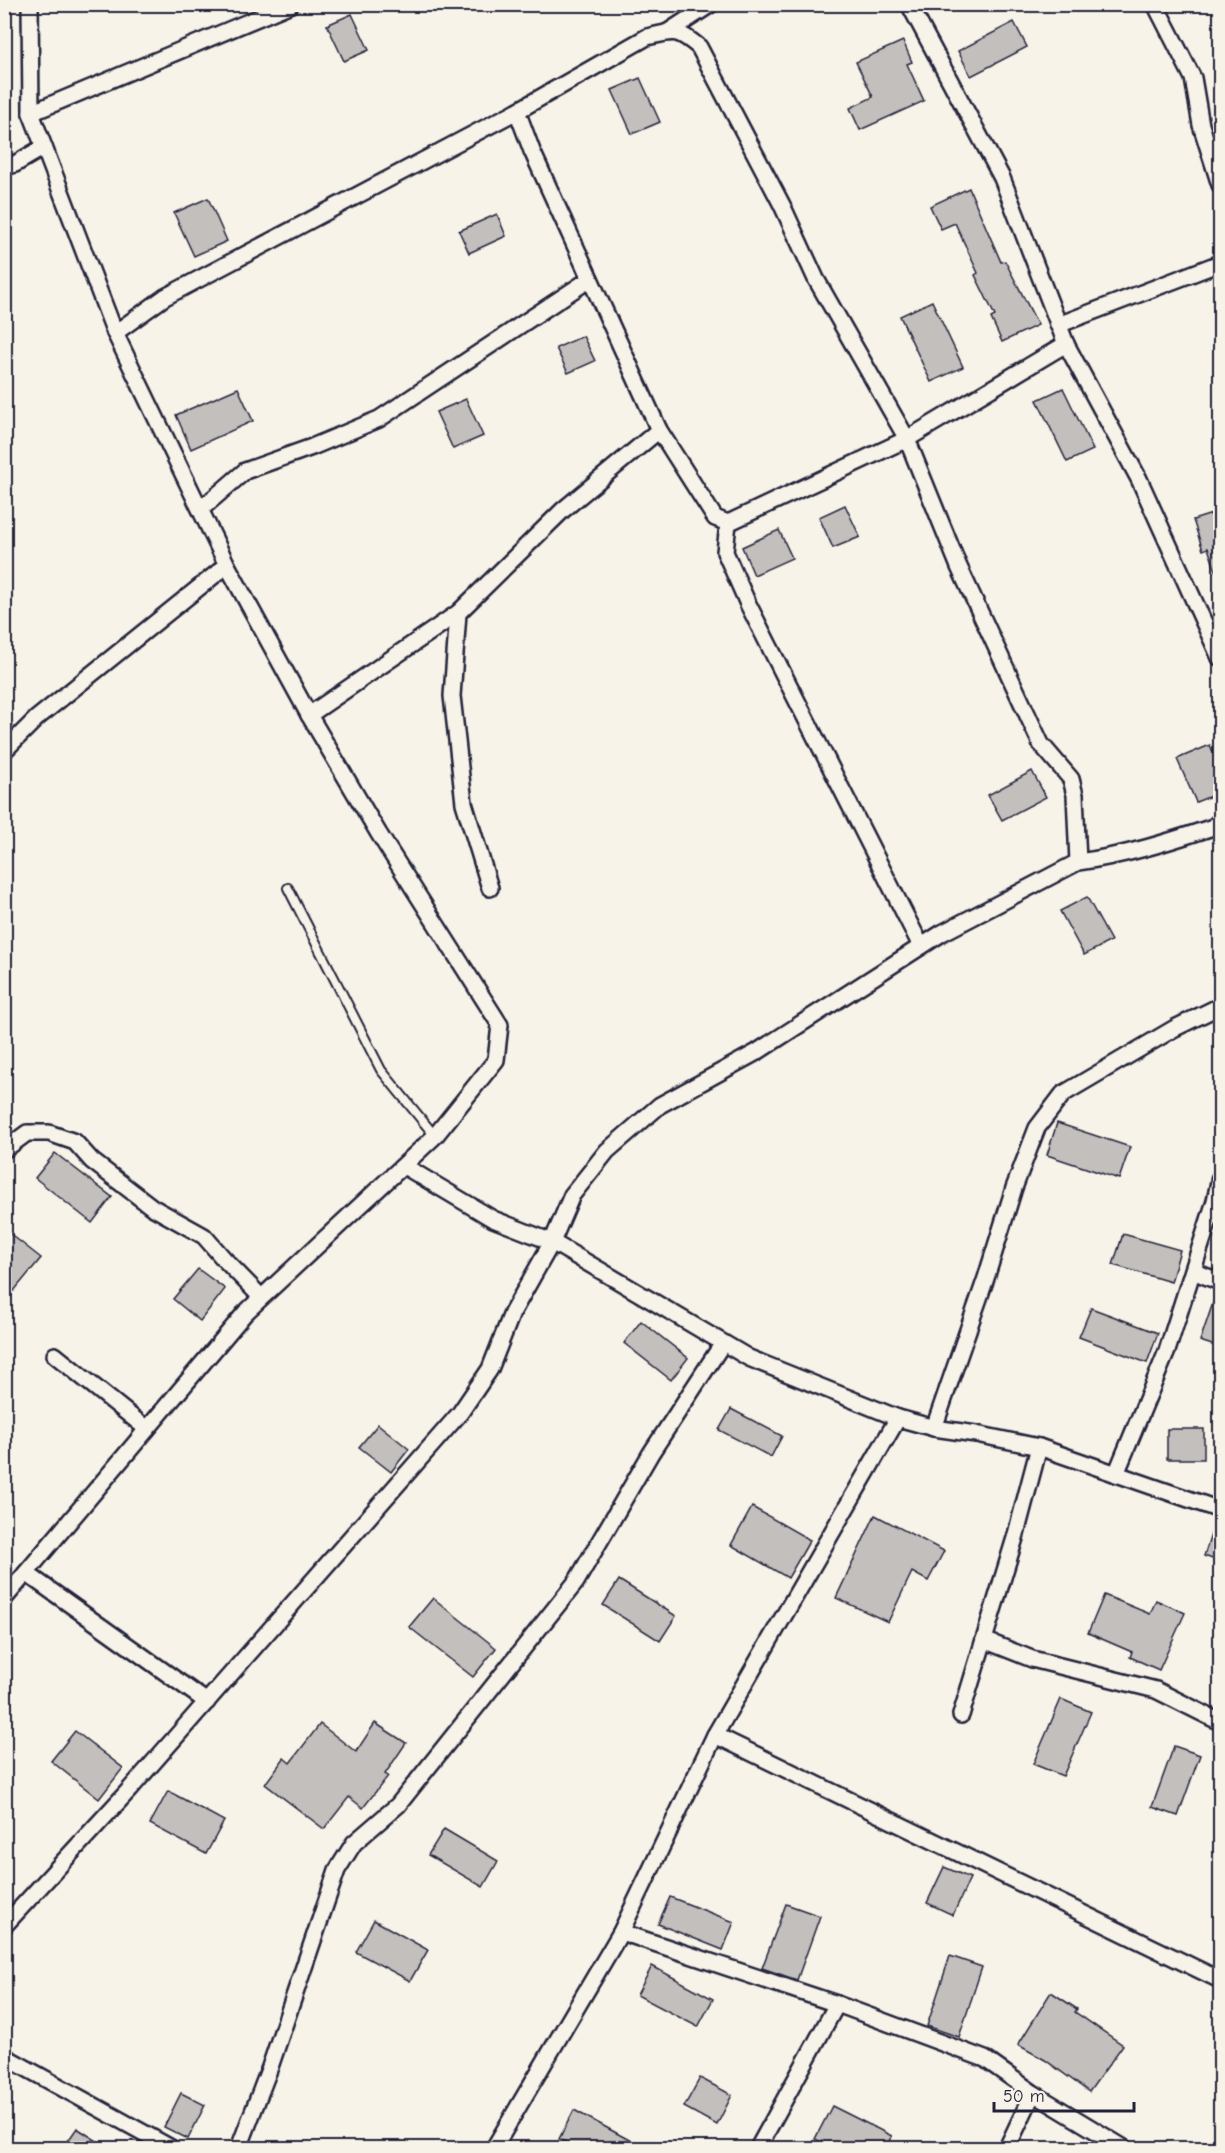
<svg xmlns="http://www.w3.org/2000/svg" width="1225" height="2153" font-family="'Comic Neue',sans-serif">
<rect width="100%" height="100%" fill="#f7f3e8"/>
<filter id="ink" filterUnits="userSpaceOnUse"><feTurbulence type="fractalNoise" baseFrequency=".0167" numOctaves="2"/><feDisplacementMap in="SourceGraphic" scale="12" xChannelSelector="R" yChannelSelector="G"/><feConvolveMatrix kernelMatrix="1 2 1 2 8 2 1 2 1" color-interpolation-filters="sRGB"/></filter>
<g filter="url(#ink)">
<!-- building -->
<g fill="#c2bfbd" stroke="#22223b" stroke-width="1.5">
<path d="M352,14L369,50L344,61L327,25Z"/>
<path d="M1014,22L1027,47L971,76L958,51Z"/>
<path d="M903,41L912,62L907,64L924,101L860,130L850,108L873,97L856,62Z"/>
<path d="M640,78L660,122L632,134L612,90Z"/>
<path d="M969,188L1001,262L1005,261L1038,325L1002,342L991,318L995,316L975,275L978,273L955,223L941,229L930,206Z"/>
<path d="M208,198L227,241L194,256L174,213Z"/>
<path d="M497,214L506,236L469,253L459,231Z"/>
<path d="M932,301L963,367L931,382L900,316Z"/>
<path d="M583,336L595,361L568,373L556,348Z"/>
<path d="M238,388L253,421L191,449L176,415Z"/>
<path d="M1063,388L1093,450L1067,462L1037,400Z"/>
<path d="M466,399L483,436L453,449L436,412Z"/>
<path d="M845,505L860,537L833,548L819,517Z"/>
<path d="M1221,511V576L1218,577L1208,548L1203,550L1193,520Z"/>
<path d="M779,530L792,558L754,575L742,547Z"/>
<path d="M1210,745L1221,770V792L1196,802L1177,759Z"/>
<path d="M1032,771L1046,797L1002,820L988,795Z"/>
<path d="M1087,897L1111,941L1084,955L1060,911Z"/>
<path d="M1057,1123L1130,1147L1119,1179L1047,1155Z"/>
<path d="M55,1153L112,1197L92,1223L35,1178Z"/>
<path d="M4,1229L41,1258L4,1303Z"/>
<path d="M1123,1234L1180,1250L1171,1282L1113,1265Z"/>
<path d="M198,1269L225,1289L200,1321L173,1299Z"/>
<path d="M1217,1291L1221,1292V1348L1200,1341Z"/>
<path d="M1091,1308L1158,1333L1147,1363L1079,1337Z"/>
<path d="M641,1321L688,1358L671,1380L624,1343Z"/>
<path d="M731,1409L782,1436L771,1457L719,1430Z"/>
<path d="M378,1424L409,1449L391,1472L359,1447Z"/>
<rect x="1167" y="1429" width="37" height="30"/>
<path d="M752,1507L810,1540L788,1578L731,1545Z"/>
<path d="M875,1515L944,1551L928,1581L912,1572L888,1622L836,1598Z"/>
<path d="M1216,1519L1221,1520V1562L1204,1556Z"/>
<path d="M619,1580L676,1616L660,1641L603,1605Z"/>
<path d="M1104,1595L1150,1614L1156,1600L1185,1613L1159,1670L1130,1657L1132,1652L1088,1633Z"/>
<path d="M433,1598L496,1648L473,1677L409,1627Z"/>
<path d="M1061,1699L1091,1712L1063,1776L1033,1764Z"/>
<path d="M375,1723L406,1743L385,1774L388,1776L363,1808L349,1797L324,1829L265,1784L284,1758L290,1763L320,1724L356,1752Z"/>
<path d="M75,1731L123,1768L99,1799L51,1761Z"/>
<path d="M1174,1746L1200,1755L1178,1816L1152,1807Z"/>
<path d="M168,1791L224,1821L206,1854L150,1824Z"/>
<path d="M444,1829L498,1861L483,1887L428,1855Z"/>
<path d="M944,1867L970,1878L953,1915L927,1903Z"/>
<path d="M670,1897L734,1922L723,1950L658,1924Z"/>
<path d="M786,1904L820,1916L797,1980L762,1968Z"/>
<path d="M374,1920L428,1950L410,1981L356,1952Z"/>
<path d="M950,1956L982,1967L959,2037L927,2026Z"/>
<path d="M652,1966L713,1999L698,2027L637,1995Z"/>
<path d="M1051,1992L1077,2009L1075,2012L1123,2045L1089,2092L1045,2060L1018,2045Z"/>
<path d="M700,2078L732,2095L717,2125L684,2107Z"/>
<path d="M181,2093L205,2105L188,2139L164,2127Z"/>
<path d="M832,2106L892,2136L885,2148H834L815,2139Z"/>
<path d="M574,2110L644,2148H577L559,2139Z"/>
<path d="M77,2128L108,2148H63Z"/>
</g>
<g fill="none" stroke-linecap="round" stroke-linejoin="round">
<!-- service casing -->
<g stroke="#22223b" stroke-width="12">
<path id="service" d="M288,888L381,1070L435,1136"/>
</g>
<!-- minor casing -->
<g stroke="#22223b" stroke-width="20">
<g id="minor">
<path d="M909,4L1002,178L1066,344L1139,479L1220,658"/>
<path d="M1155,4L1193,78L1201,125L1220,185"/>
<path d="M668,32L711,4"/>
<path d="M517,111L532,151L659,430L715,518L728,523L907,439L1066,344"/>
<path d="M31,113L291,4"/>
<path d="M4,167L15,164L44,147"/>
<path d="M1058,325L1220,263"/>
<path d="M115,333L165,297L517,111L647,37C675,31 676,28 699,47L782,205L816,279L907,439L959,567L1041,744L1071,779L1075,795L1078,862"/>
<path d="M201,509L245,471L312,447L379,419L590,279"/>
<path d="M728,523L725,552L748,604L921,946"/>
<path d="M458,613L452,696L464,803L490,888"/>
<path d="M309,715L458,613L563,510L659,430"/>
<path d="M4,751L37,718L227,565"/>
<path d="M4,1150L27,1133H49L75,1142L92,1161L152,1207L204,1236L224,1259L261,1297"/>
<path d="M404,1166L493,1219L552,1242L749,1358L898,1418L934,1428L976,1434L1039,1447L1220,1510"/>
<path d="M1193,1271L1220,1282"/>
<path d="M55,1355L147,1429"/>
<path d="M934,1428L986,1278L1014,1188L1037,1128L1063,1094L1175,1028L1220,1006"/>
<path d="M1116,1474L1167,1351L1215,1201L1220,1177"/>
<path d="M26,1573L207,1702"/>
<path d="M4,1599L245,1313L435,1136L496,1060L500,1025L379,834L309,715L227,565L115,333L31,113L30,4"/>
<path d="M984,1640L1032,1659L1156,1690L1220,1722"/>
<path d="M961,1715L1015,1538L1039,1447"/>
<path d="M715,1735L1220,1980"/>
<path d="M4,1926L130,1789L460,1413L490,1369L512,1313L552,1242L572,1195L607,1151L660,1105L757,1052L942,933L1078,862C1124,856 1168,842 1213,827L1220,821"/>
<path d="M621,1932L837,2004L985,2059L1033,2093L1124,2148"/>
<path d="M4,2056L171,2148"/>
<path d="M239,2148L270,2067L337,1870L354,1843L398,1805L576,1582L651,1453L723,1343"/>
<path d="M494,2148L621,1932L715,1735L898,1418"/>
<path d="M758,2148L837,2004"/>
<path d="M1007,2148L1033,2093"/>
</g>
</g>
<!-- service -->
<use href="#service" stroke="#f7f3e8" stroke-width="8"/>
<!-- minor -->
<use href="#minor" stroke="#f7f3e8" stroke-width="15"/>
</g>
</g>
<!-- margin -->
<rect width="1225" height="2153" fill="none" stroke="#f7f3e8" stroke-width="24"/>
<rect x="12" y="12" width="1201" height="2129" fill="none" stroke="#22223b" stroke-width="2" filter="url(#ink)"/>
<!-- scale -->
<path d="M994 2102v9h140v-9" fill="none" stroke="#22223b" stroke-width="3"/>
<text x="1003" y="2102" font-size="18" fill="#22223b" stroke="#f7f3e8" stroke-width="4.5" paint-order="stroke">50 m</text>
</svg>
